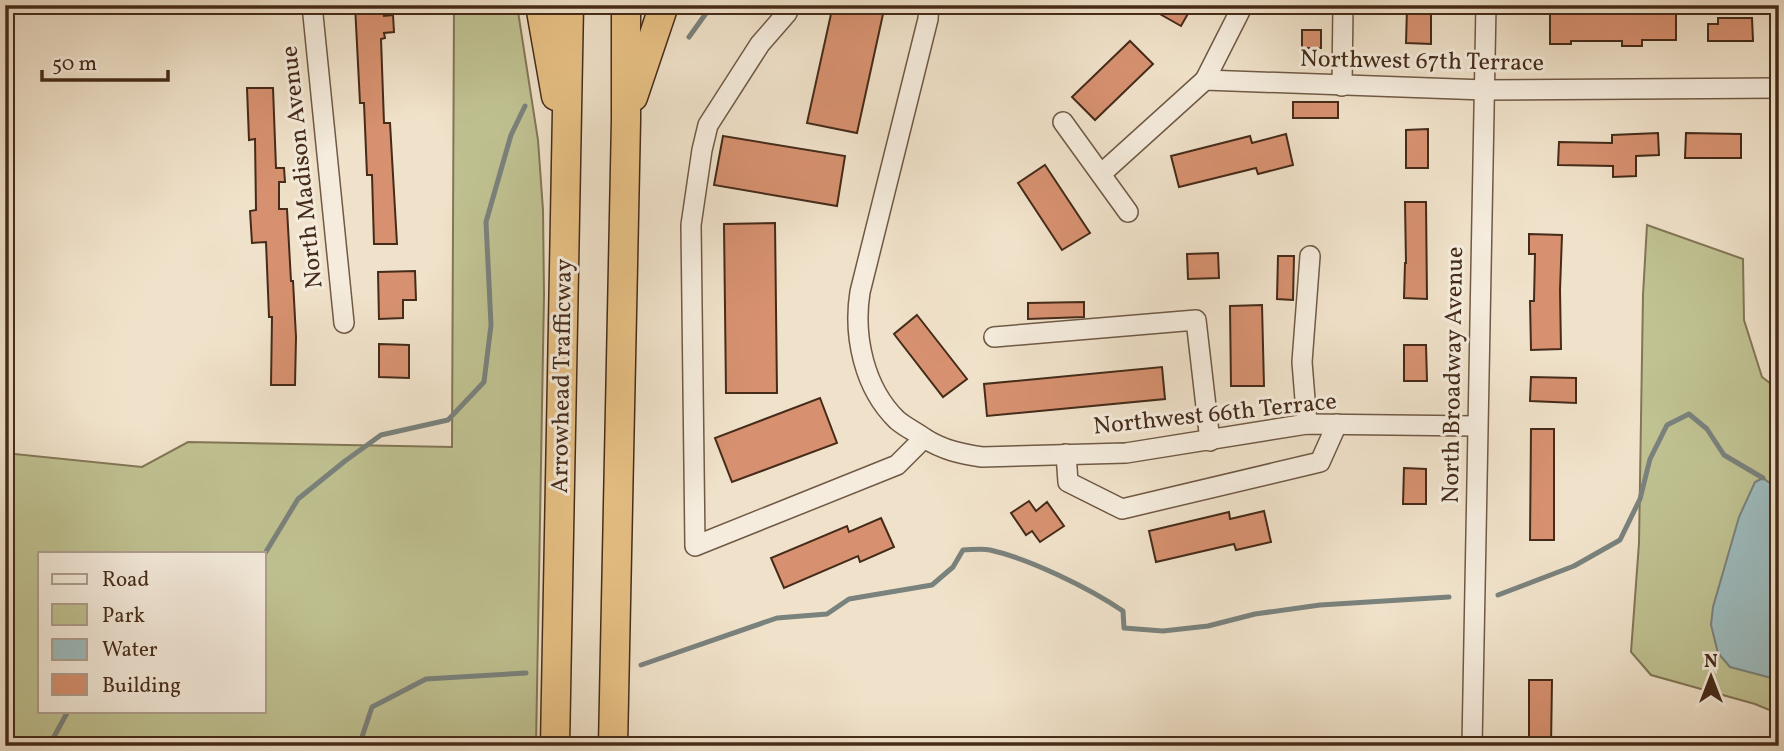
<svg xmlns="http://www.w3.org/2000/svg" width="1784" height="751" font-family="Vollkorn,serif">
<rect width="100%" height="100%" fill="#f0e2ca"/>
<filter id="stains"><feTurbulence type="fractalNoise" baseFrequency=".00286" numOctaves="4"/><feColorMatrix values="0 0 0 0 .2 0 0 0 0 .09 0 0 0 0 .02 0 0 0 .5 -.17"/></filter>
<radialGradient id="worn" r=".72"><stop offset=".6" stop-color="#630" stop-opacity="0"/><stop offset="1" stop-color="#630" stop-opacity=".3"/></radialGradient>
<!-- green -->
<g fill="#c0c292" stroke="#827656" stroke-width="2" fill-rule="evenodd">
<path d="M454,5H517L538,140L543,210L544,295L536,746H5V453L142,467L188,442L452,447ZM40,553H264V711H40Z"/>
<path d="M1647,225L1743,259L1744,320L1762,377L1779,390V714L1755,704L1651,675L1631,652L1639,543L1643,295Z"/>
</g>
<!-- water -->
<path fill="#9dbcbf" stroke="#7a827d" stroke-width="2" d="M1763,478L1779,490V680L1730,667L1718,653L1711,625L1713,607L1739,517L1755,482Z"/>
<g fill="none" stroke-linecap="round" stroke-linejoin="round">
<!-- stream -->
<g stroke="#7a827d" stroke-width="5">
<path d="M689,37L712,5"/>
<path d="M264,555L298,499L345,461L381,435L448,420L484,382L491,325L486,222L511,135L525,106"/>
<path d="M1498,595L1574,566L1620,540L1640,499L1650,459L1667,425L1689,414L1707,429L1724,455L1763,478"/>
<path d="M641,665L777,618L827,614L849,599L932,585L953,567L963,550C971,550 981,548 990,550C1030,559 1089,588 1123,611L1124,628L1163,631L1208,626L1255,614L1320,605L1449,597"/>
<path d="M49,746L68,711"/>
<path d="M359,746L372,707L426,679L526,673"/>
</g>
</g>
<!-- building -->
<g fill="#d79170" stroke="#452b19" stroke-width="2">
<path d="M355,5H383L384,16L393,15L394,32L384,33L385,38L381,39L384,123H390L397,244H374L372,175H367L364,103H360Z"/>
<path d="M833,5H885L857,133L807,123Z"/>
<path d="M1144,5H1193L1181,26Z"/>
<path d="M1407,8H1431V44L1406,43Z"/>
<path d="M1676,13V40H1642V46H1622V41H1571V44H1550V14Z"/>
<path d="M1718,18H1752L1753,41H1708V24H1718Z"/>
<rect x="1302" y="30" width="19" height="18"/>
<path d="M1130,41L1153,64L1095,120L1072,97Z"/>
<path d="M247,88H273L276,168H284L285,182H279V209H287L291,281H293L296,337L295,385H271L272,317H269L266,242L252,243L250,211L256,210L255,139L249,140Z"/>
<rect x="1293" y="102" width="45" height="16"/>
<path d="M1428,129V168H1406V130Z"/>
<path d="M1658,133L1659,155L1636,156V176L1613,177V166L1558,165L1559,142L1612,143V135Z"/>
<path d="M1686,133L1741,134V158H1685Z"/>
<path d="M1286,134L1293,165L1258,174L1256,168L1179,187L1171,156L1250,136L1252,143Z"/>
<path d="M723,136L845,156L837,206L714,185Z"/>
<path d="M1045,165L1090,233L1062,250L1018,183Z"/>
<path d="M1405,202H1426L1427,299L1404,298L1405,263H1406Z"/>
<path d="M775,223L777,393H726L724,224Z"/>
<path d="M1529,234L1562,235L1560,290L1561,349L1531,350L1530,301H1534L1535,254H1529Z"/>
<path d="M1218,253L1219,278L1188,279L1187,254Z"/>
<path d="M1278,256H1294L1293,300L1277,299Z"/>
<path d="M415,271L416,300H403V318L379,319L378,272Z"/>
<path d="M1084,302V317L1028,319V303Z"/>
<path d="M1262,305L1264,386H1231L1230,306Z"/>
<path d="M917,315L967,379L943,397L894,334Z"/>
<path d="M379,344L409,345V378L379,377Z"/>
<path d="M1404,345H1426L1427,381H1404Z"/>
<path d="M1162,367L1165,399L987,416L984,384Z"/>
<path d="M1531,377L1576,378V403L1530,401Z"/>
<path d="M820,398L837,443L732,482L715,438Z"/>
<path d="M1531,429H1554V540H1530Z"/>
<path d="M1404,468L1426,469V504H1403Z"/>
<path d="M1029,501L1036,511L1047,502L1064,526L1040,542L1032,531L1026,535L1011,513Z"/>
<path d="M1264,511L1271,542L1236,550L1234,544L1156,562L1149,531L1229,512L1230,519Z"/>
<path d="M881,518L894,547L860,562L858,556L784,588L771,558L847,526L849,532Z"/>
<path d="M1529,680H1552L1551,746H1529Z"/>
</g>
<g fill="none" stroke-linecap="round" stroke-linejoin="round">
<!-- minor casing -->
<g stroke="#705945" stroke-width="22">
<g id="minor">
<path d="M312,5L344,323"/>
<path d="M790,5L787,13L760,44L708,125L702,150L691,225L695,546L897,465L924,438C943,450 961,454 982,457L1126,453L1307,424L1476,426"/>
<path d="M1205,80L1243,5"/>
<path d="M1342,86L1343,5"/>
<path d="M1063,122L1128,212"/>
<path d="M1101,174L1205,80L1485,90L1779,88"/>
<path d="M994,337L1196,320L1210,441"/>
<path d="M1307,424L1302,362L1310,256"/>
<path d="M924,438C916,432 905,427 897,420C864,388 853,336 860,292L928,19L929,5"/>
<path d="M1066,454L1068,482L1122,509L1320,462L1337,424"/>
<path d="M1472,746L1486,5"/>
</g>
</g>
<!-- highway casing -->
<g stroke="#452b19" stroke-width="31">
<g id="highway">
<path d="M540,5L556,96"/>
<path d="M633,97L664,5"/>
<path d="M555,746L569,5"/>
<path d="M613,746L626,120V5"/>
</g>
</g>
<!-- minor -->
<use href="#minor" stroke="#f5ecdd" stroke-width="19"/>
<!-- highway -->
<use href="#highway" stroke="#e8c185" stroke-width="28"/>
</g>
<g text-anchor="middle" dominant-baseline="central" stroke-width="6" stroke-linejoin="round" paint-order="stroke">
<!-- street labels -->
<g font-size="24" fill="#452b19" stroke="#f5ecdd">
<text transform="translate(1422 62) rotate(1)">Northwest 67th Terrace</text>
<text transform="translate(303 167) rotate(-96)">North Madison Avenue</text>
<text transform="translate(1454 375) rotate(-89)">North Broadway Avenue</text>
<text transform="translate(563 376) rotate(-89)">Arrowhead Trafficway</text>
<text transform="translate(1215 415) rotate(-6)">Northwest 66th Terrace</text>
</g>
</g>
<!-- margin -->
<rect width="1784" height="751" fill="none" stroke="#f0e2ca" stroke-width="28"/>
<rect x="7" y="7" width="1770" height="737" fill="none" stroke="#452b19" stroke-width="3.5"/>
<rect x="14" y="14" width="1756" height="723" fill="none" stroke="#452b19" stroke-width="2"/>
<!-- legend -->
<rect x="38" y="552" width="228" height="161" fill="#f5ecdd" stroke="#af9f8f" stroke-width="2"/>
<rect x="52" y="574" width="35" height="10" fill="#f5ecdd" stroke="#af9f8f" stroke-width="2"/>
<text x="102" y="586" font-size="21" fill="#452b19">Road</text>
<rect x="52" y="604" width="35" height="21" fill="#c0c292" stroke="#af9f8f" stroke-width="2"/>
<text x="102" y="622" font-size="21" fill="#452b19">Park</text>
<rect x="52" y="639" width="35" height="21" fill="#9dbcbf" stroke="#af9f8f" stroke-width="2"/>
<text x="102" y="656" font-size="21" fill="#452b19">Water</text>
<rect x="52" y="674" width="35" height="21" fill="#d79170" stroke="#af9f8f" stroke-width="2"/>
<text x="102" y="692" font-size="21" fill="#452b19">Building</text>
<!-- north arrow -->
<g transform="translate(1711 677)" stroke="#f5ecdd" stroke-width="5" paint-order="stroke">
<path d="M0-5L12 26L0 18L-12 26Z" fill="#452b19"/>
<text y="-10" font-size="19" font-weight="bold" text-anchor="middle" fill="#452b19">N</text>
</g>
<!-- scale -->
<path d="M42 70v10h126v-10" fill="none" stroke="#452b19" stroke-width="3.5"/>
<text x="52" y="70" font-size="21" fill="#452b19" stroke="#f5ecdd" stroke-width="5" paint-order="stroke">50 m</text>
<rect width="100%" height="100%" filter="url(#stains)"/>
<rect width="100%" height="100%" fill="url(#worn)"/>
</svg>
